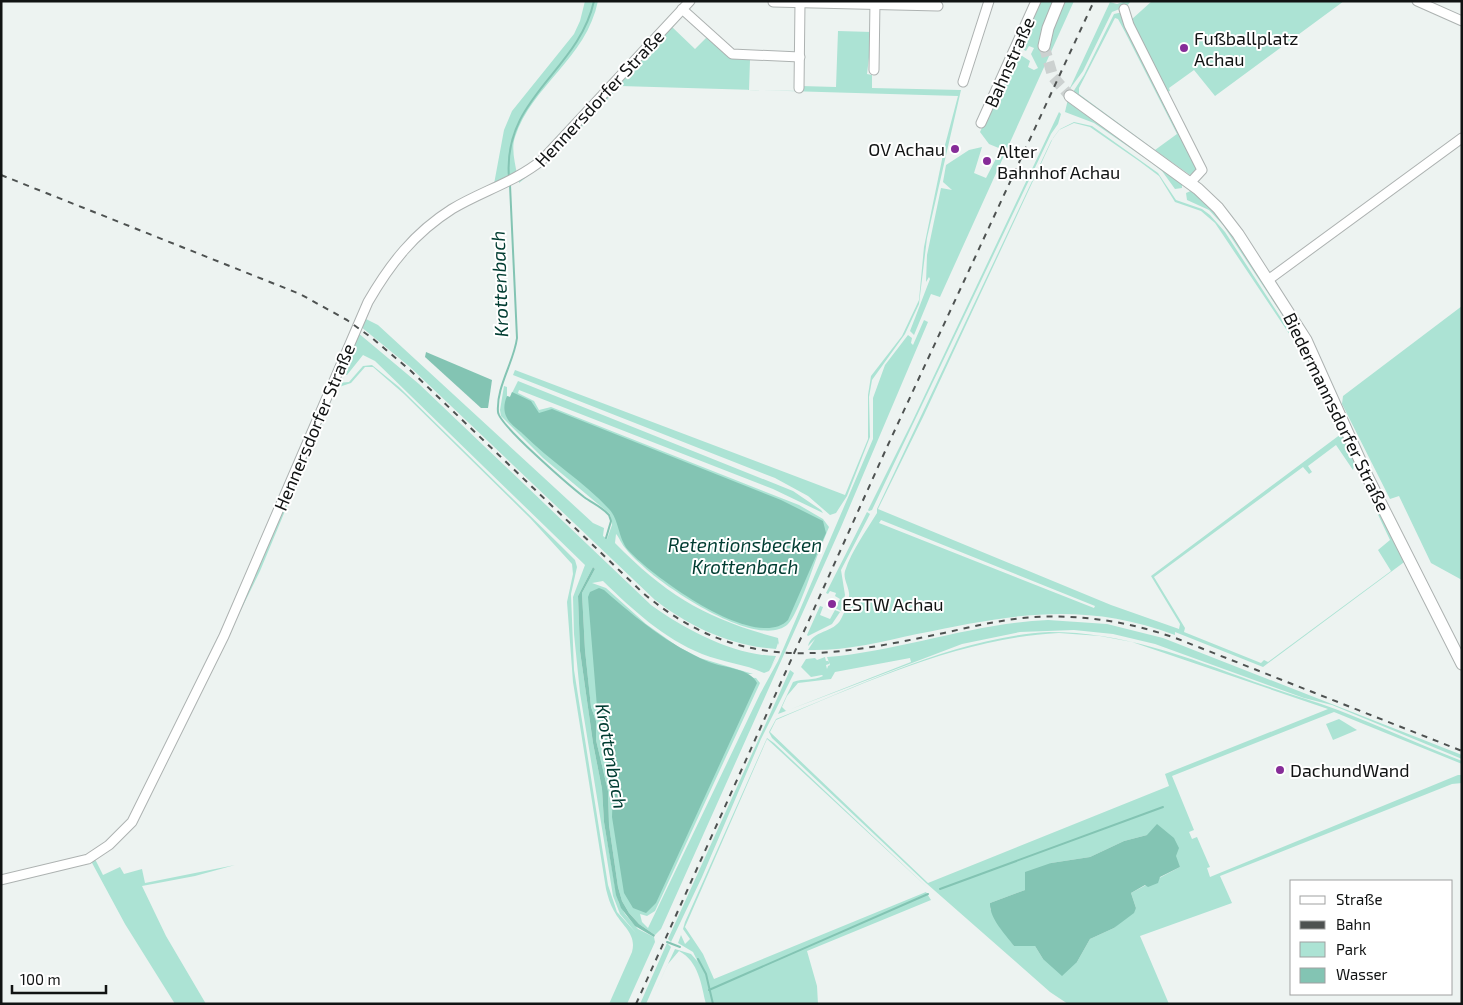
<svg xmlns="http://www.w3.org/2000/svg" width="1463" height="1005" font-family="'Exo 2',sans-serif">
<rect width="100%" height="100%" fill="#edf3f1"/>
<!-- green -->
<g fill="#ace3d4" fill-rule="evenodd">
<path d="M585,1H598C586,59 532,85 515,137C511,148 515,163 517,174L494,184L504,130L512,111L574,34L580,21Z"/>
<path d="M1041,1H1054L1043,25L1039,43L1053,29L1065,1H1074L940,297L931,294L914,335L910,331L930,279L929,277L926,282L927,255L941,188L952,190L943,182L946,165L969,150L982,147L974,173L986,178L1001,149L989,144L980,132L985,121H987L1015,60L1016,52L1030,61L1028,67L1034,70L1038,68L1031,54L1034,48L1029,46L1026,51L1018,47L1027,34L1025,32Z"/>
<path d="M1126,1H1131L1127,6L1112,12L1083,71L1069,90L1110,2L1117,4Z"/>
<path d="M1152,1H1344L1215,96L1194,70L1169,88L1170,91L1167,92L1131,20Z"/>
<path d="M1123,12L1196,167L1197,170L1190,175L1073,92L1084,75L1114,14ZM1115,18L1118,19L1125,32L1177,134L1155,150L1079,94V88Z"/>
<path d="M671,26L695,49L708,36L734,59L750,60L749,90L801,91V86L836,87L838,31L872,32L867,74L872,75V88L961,90L927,238L919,304L905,334L872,380L869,397L870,437L847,496L836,513L830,515L808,496L775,478L513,375L515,370L845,495L868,439V395L871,376L902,336L919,300L924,247L945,145L958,96L620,86L560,150L519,183V180Z"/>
<path d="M1068,99L1069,103L1182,184V188L1175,189L1162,171L1152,163L1094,123L1065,112Z"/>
<path d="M1059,112L1061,114L1058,124L1051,134L872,510L869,511L868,510L912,422Z"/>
<path d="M1074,122L1092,126L1158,173L1176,200L1202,209L1210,215L1225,232L1294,338L1296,336L1223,225L1209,210L1187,200L1186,193L1193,190L1214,209L1296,330L1355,462L1353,470L1336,445L1308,466L1312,472L1309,474L1303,467L1154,577L1185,628L1184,632L1261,663L1264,660L1268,662L1391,571L1378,550L1390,540L1364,485L1407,560L1263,667L1175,632V635C1082,600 1010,615 917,634C881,642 845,651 808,650L815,639L808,646C812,630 834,633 841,619C845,611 850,601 849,593C848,585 843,578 845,571C852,550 866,531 877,513V509L1051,141L1060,129ZM1074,123L1090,127L1139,161L1159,176L1175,202L1201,211L1215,223L1294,341L1297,339L1300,343L1341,434L1151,576L1180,624L1179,629L1111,605L878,509L924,415L1053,138L1059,130ZM881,520L1095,606L1094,608L879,523Z"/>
<path d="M1462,306V580L1431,563L1399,496L1390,499L1342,404L1343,396Z"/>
<path d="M366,319L378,325L593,523L604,528L603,536L607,539L612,525L610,514L543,458L501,416L500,410L504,386L507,387V396L510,397L518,381L793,491L821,510L823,513L773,489L519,390L518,393L534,401L539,410L551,407L799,505L823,519L829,527L822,544L818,545V554C812,570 798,614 788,624C759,651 668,589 645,568C639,562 631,556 626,549C622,545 619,537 616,534L615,543C667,596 707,619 778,638L779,645L778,643L776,649C731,646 690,627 655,600L410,367L360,326Z"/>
<path d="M924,320L928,322L841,527L661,929L655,935L639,924L629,913L622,901L618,887L609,825L608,791L596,740V721L591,707L585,650L582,593L595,569L593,567L578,596L580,651L593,743L602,789L604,822L615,887L619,903L625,914L638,929L654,937L655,942L627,1004H609L632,952C637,934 622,926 614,911C610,904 608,897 606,889L573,682L567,602L573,574L572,564L530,518L404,394L373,367H365L351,383L339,387L335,391L260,571L140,816L134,823L337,383L349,382L363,366L372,365L399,387L562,547L575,560L577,567L571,594L574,670L608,885L617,912L636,933L620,914L613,896L580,693L574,634L573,597L585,565L375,361L363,355L347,375L343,374L357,332L419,384L651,605C686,630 733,655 776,656L771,667L777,657L769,671L764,673C745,664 722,662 702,654C663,638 633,610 603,581L592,583L606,588L646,624L677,646L700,658L753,674H744V677L756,678L760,683L655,911L647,916L640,914L642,922L648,928L760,694L778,661L873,439V398L885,365L908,335L912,338L911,343L913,345Z"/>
<path d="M867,512L870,514L841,570L845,595L841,611L835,608L840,599L835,596L836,593L830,591L828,594L826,593Z"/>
<path d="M820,606L823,607L820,615L830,619L835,610L840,612L832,624L808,636L807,635Z"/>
<path d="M1048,620L1107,624L1163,638L1462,755V759L1332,705L1304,698L1155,644L1113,634L1074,630L1020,632L962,644L778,714L793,682C804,678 813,681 823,676L822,675L811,677L801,667L806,659L815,658L817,660L825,657L826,661H829V664L826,665L827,669L828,666L830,665L827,657C901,651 973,623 1048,620ZM910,658L911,662L786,711L782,707L787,696L798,683L831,679L835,672Z"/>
<path d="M1049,632C1124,632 1186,657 1255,682C1283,692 1311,700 1338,710C1380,726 1420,745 1462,761V764L1334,712L1172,776L1194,830L1189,832L1192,839L1197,837L1210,867L1207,868L1210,877L1458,775H1462V783L1452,784L1220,876L1232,903L1140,936L1169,1004H1068L1050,992L926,883L772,738L769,732L776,719C861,685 957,637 1049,632ZM1059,633L1100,636L1132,642L1328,709L1165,774L1169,786L928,883L770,732L776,720C866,682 961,638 1059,633ZM1147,835L1180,867L1131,893L1136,908L1114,928L1090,939L1077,962L1043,959L1035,946H1014L990,909V903L1025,890L1051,863L1090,857L1124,841Z"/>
<path d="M790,670L794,673L761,739L702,877L671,942L668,939Z"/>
<path d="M1339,719L1357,730L1333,740L1326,724Z"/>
<path d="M767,738L774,743L930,890L767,739L685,927L703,954L714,979L926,892L931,900L807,951L817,986L818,1004H706C701,984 699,962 679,951L668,964L649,1004L675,949L691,954L698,962L693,952L678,943L681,935L685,944L690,939L683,929L685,922Z"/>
<path d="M95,859L103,875L120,867L124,874L142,869L145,883L235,865L195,876L142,886L166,936L206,1004H175L125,924L91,861Z"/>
<path d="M667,943L671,947L646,1004H640Z"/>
</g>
<!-- water -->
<g fill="#83c4b3">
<path d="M426,352L492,380L488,408H481L425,357Z"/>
<path d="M512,392L531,401L539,413L552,409L781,500L823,521L826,533L788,620C756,653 652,576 628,550C618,538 619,519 609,509C583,481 550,461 523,434C518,429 510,424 507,418C503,411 504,403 507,396L510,397Z"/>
<path d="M593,567L595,569L582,593L585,650L591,707L596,721V740L608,791L609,825L618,887L622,901L629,913L639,924L655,935L654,937L635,926L621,908L616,895L604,822L602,789L593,743L580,651L578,596Z"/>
<path d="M599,588L604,590C637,619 669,645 709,662C724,668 750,668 757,683L656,903L646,913L633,908L624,893L612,817L613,790L603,738V722L597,707L588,597L590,592Z"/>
<path d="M1157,824L1174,838L1179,848L1176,856L1180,867L1160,877L1158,883L1148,887L1145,885L1131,893L1136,908L1134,913L1114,928L1090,939L1077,962L1062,976L1043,959L1035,946H1014C1005,934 989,918 990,903L1025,890V872L1051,863L1090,857L1124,841L1147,835Z"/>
</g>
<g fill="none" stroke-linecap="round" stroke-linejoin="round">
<!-- stream -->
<g stroke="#83c4b3" stroke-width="2">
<path d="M509,178C502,97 578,72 594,1"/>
<path d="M510,185L517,338C514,362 496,387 498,412C499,425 570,486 584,497C592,503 602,507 609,515L611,521L606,538"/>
<path d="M940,889L1163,807"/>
<path d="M667,942L680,947"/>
<path d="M698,959L706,974L713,1004"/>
<path d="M709,990L928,894"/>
</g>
<!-- major-tunnel -->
<path stroke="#ccd1d0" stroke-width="11" stroke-dasharray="11 5.5" stroke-linecap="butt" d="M1044,46L1053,77L1070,96"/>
<!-- minor casing -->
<g stroke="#adb2b1" stroke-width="11">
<g id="minor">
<path d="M1417,1L1462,21"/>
<path d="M773,2L938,6"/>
<path d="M682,9L732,54L800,57"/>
<path d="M1124,9L1129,25L1202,170L1190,183"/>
<path d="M874,70L875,1"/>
<path d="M963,82L989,1"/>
<path d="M799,88L800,3"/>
<path d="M981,123L1036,1"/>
<path d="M1268,280L1462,138"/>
<path d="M1,880L88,859L109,845L132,822L224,636L368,302C390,264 414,233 452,209C482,191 515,182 542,160L690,1"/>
</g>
</g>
<!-- major casing -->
<g stroke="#adb2b1" stroke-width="13">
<g id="major">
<path d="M1044,46L1048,28L1059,1"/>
<path d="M1070,96L1198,189L1218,208L1238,234L1306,340L1367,476L1462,664"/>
</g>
</g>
<!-- minor -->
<use href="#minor" stroke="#fff" stroke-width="9"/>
<!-- major -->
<use href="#major" stroke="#fff" stroke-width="11"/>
<!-- rail -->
<g stroke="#4e5251" stroke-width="2" stroke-dasharray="6 6" stroke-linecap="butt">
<path d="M1,175L300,294L347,320L372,338L411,371L643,593C741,675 829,657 944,633C970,627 996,621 1022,618C1076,613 1128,621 1178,639L1462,751"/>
<path d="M636,1004L887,447L1094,1"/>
</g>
</g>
<!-- markers -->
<g fill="#862c98" stroke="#fff" stroke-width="2">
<circle cx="1184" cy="48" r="5"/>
<circle cx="955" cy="149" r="5"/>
<circle cx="987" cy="161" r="5"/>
<circle cx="832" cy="604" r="5"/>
<circle cx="1280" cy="770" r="5"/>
</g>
<g text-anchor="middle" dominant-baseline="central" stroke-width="4" stroke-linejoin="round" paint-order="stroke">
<!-- poi labels -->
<g font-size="18" fill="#111313" stroke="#fff" text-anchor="start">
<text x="1194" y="38">Fußballplatz<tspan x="1194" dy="21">Achau</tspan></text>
<text x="945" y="149" text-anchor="end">OV Achau</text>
<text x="997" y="151">Alter<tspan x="997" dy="21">Bahnhof Achau</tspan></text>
<text x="842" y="604">ESTW Achau</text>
<text x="1290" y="770">DachundWand</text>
</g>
<!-- street labels -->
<g font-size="18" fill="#111313" stroke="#fff">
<text transform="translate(1009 62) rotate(-66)">Bahnstraße</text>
<text transform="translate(599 98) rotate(-47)">Hennersdorfer Straße</text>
<text transform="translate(1337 412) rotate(64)">Biedermannsdorfer Straße</text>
<text transform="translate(314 427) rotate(-67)">Hennersdorfer Straße</text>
</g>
<!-- water labels -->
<g font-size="19" font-style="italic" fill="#003c31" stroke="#fff">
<text transform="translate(499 284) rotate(-92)">Krottenbach</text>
<text x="745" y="544">Retentionsbecken<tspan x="745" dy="22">Krottenbach</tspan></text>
<text transform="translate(612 756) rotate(80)">Krottenbach</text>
</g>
</g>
<!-- border -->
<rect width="1463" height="1005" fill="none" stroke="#111313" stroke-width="5"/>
<!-- legend -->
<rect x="1290" y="880" width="162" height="115" fill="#ffffff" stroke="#a0a1a1"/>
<rect x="1300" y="896" width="25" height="8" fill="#ffffff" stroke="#a0a1a1"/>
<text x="1336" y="905" font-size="15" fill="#111313">Straße</text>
<rect x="1300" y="921" width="25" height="8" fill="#4e5251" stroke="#a0a1a1"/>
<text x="1336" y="930" font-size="15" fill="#111313">Bahn</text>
<rect x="1300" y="942" width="25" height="15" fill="#ace3d4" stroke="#a0a1a1"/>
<text x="1336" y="955" font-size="15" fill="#111313">Park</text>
<rect x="1300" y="968" width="25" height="15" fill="#83c4b3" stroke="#a0a1a1"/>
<text x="1336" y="980" font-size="15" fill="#111313">Wasser</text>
<!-- scale -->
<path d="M12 985v8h94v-8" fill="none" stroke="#111313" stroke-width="2.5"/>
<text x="20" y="985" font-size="15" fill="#111313" stroke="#ffffff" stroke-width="4" paint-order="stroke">100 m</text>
</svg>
